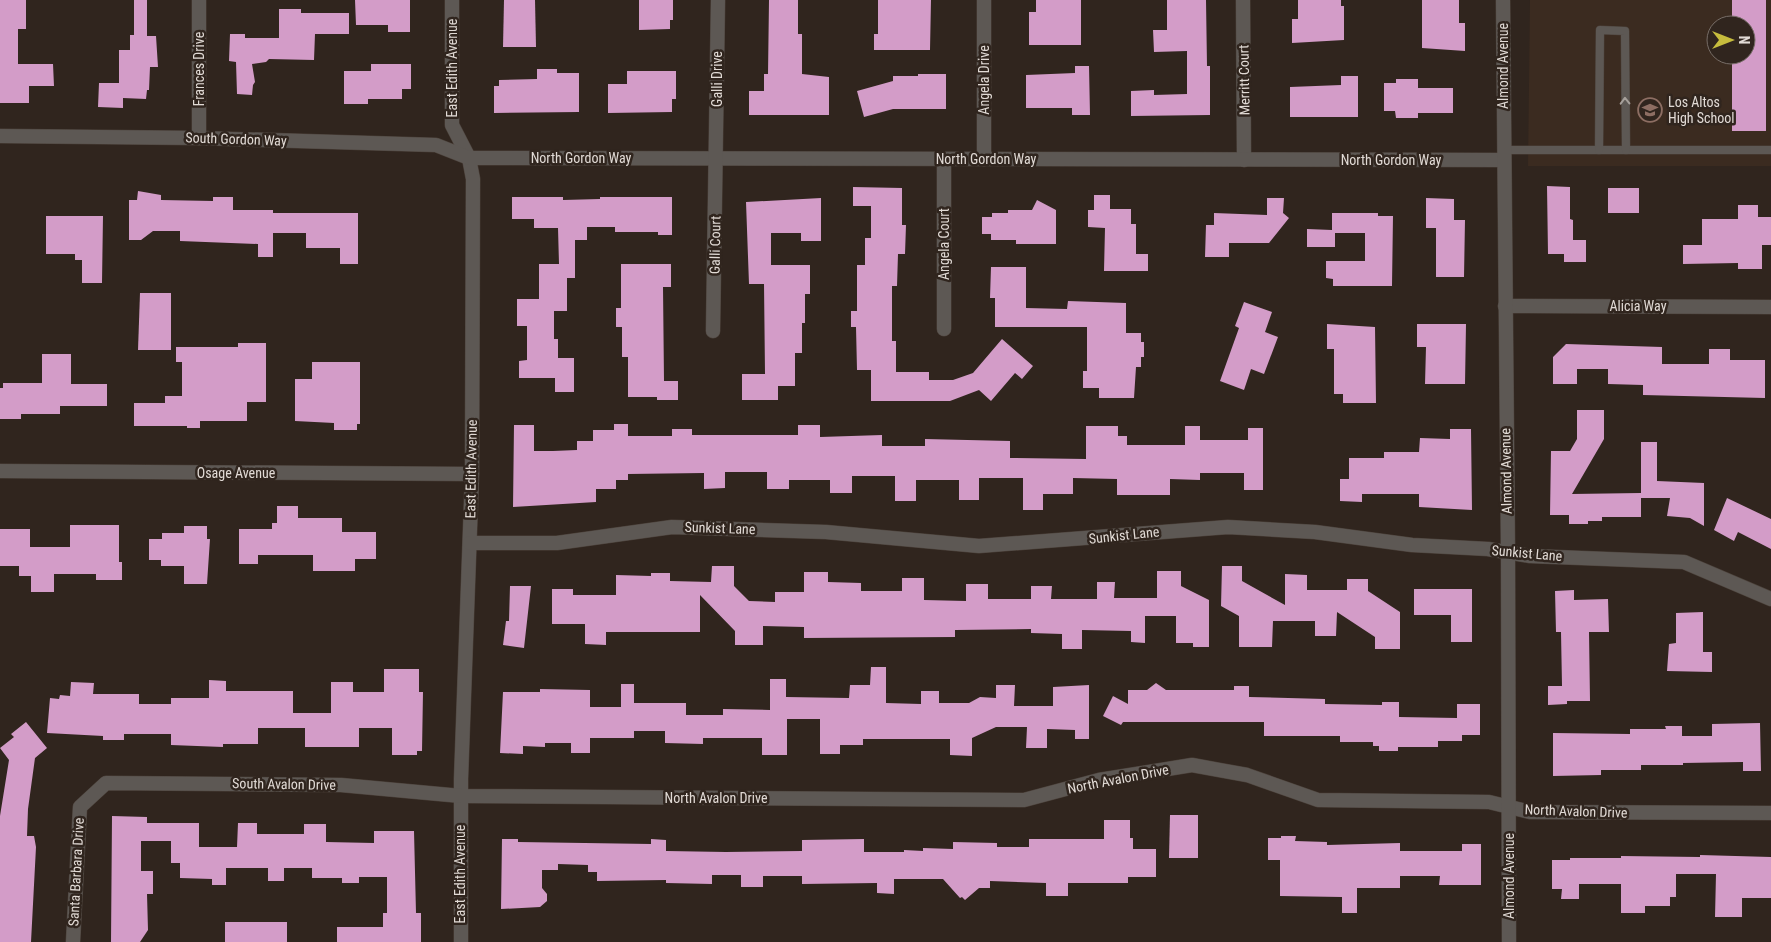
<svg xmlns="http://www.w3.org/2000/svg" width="1771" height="942" font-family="'Roboto Condensed',sans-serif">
<rect width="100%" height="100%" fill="#30251e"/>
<!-- education -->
<path fill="#3b2b20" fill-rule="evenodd" d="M1530,0H1771V166H1528ZM1716,25H1746V55H1716Z"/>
<!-- building -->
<g fill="#d39cc8">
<path d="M0,0H26V29H18V64H53L54,86H29V103H0Z"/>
<path d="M134,0H147V36H156L158,67H150L149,90H147L146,99L123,98V108L98,107L99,83H119V50H130V35H134Z"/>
<path d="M355,0H410V32H388V25H356Z"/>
<path d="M504,0H535L536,47H503Z"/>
<path d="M639,0H673V20H670V29L639,30Z"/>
<path d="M769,0H798V34H802V74L829,77V115H749V91H764V74H768Z"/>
<path d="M878,0H931L930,50H874V34H878Z"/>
<path d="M1036,0H1081V45H1029V12H1036Z"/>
<path d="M1167,0H1206L1207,66H1210V115L1131,116V91L1154,90V95L1187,94V51L1154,52L1153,30H1167Z"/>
<path d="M1298,0H1341V6H1344V40L1292,43V19H1298Z"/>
<path d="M1422,0H1459V23H1465V51L1422,48Z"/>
<path d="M1732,0H1766V131H1732V55H1746V25H1732Z"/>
<path d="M279,9H301V13H349V34H315L314,60L269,59L266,62L252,64L255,82L253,85L252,95L237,94L236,62L229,61L230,34H245V38H279Z"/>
<path d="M371,64H411V89H402V99H368V104H344V71H371Z"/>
<path d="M1075,66H1089L1090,115H1072V108H1026V75L1075,73Z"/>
<path d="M537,69H557V73H579V112L494,113V86H499V80L537,79Z"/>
<path d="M627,71H676V99H672V112L608,113V84H627Z"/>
<path d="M918,74H946V109H893L864,117L857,91L893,81V76H918Z"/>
<path d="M1341,76H1358V117H1290V87L1341,85Z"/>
<path d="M1396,79H1418V88H1453V113H1418V118H1396L1395,111H1384V83H1396Z"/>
<path d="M1547,186L1570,187V219L1573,220V240H1586V262H1564V254H1548Z"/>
<path d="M853,187L902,188V225H906L905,254H898L897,286H892V341H896V372H929V380H953L973,373L1002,339L1033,366L1022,379L1015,373L991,401L979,390L950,401H871V370H857L856,327H851V311H857V265H865V238H871V206H853Z"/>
<rect x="1608" y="188" width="31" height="25"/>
<path d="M138,191L161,195V200L213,201V197H233V210H273V213H358V264H340V248H306V233H273V257H258V244L180,241V231H153L141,240H129V200H137Z"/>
<path d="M1094,195H1110V209H1131V224H1136V254H1148V271H1104L1105,228L1088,227V210H1094Z"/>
<path d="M512,197H563V200L600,199V197H672V235H658V232H615V227H587V240H575V278H567V311H554V339H558V358H574V392H555V378H519V361L527,360V326H517V299H539V264H559L558,228H534V219H512Z"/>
<path d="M821,198V241H801V233H771V265H810V294H805V323H802V353H795V386H778V400H742V374H765L764,284H749L746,202Z"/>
<path d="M1267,198H1284L1283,213L1289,218L1269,243H1229V257H1205L1206,225H1214V213L1267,215Z"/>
<path d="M1426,198L1454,199V220H1465L1464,277H1436V228H1426Z"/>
<path d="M1037,200L1056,210V244H1016V240H991V234H982V217H992V213H1008V210H1032Z"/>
<path d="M1738,205H1758V217H1771V245H1762V269H1738V263L1683,264V245H1702V219H1738Z"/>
<path d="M1332,213H1378V216H1393L1392,286H1333V279L1326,278V261H1365V233H1335V247H1307V229L1332,230Z"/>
<path d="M46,216H103L102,283H82V260H75V254H46Z"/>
<path d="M621,264H671V287H663L664,381H678V400H657V397H628V357H622V327H616V308H621Z"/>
<path d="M991,267H1026V308L1067,309L1068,301L1126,303V333H1141V342H1144V357H1141V367H1136L1134,398H1099V388H1083V371H1087V327H995V298H990Z"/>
<path d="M140,293H171V350H138Z"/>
<path d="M1244,302L1272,312L1265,332L1278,337L1264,374L1251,369L1244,390L1220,381L1239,328L1235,326Z"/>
<path d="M1327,324L1375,327L1376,403H1343V394H1334V349H1327Z"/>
<path d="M1417,324H1466L1465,384H1425L1426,347H1417Z"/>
<path d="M238,343H266V402H247V421H200V428H187V426H134V403H165V396H182V362H176V347H238Z"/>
<path d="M1566,344L1662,347V364H1709V349H1730V360H1765V398L1643,395V385L1608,384V369H1577V384H1553V357Z"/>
<path d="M42,354H71V384H107V406H60V414H21V419H0V388H3V383H42Z"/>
<path d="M312,362H360V424H357V430H334V423L295,421V379H312Z"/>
<path d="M1577,410H1604V439L1572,494L1641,493V442H1657V481L1704,483V526L1690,518L1667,516L1670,498H1641V517H1602V521H1588V524H1569V515H1550L1551,451H1570L1577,439Z"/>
<path d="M614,424H628V436H672V429H692V435H798V425H820V437L882,435V446H925V439L1010,441V458L1086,459V426H1118V436H1127V445H1185V426H1200V440H1248V428H1263V490H1244V473H1200V480L1170,479V495H1117V479L1073,478V494H1043V510H1023V478H979V500H959V480H916V501H895V476H852V493H830V480H789V489H767V472H725V488L704,489V473L628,474V480H616V489H596V502L513,507L514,425H534V451H553L577,450V441H593V430H614Z"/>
<path d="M1450,429H1471L1472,510L1419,507V494H1362V502L1340,501V479H1349V458H1384V452H1419L1420,438L1450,439Z"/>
<path d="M1727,498L1771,519V549L1738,532L1734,541L1714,530Z"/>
<path d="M277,506H298V518H342V532H376V559H355V571H313V555H258V564H239V529H272V523H277Z"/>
<path d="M70,525H119V562H122V580H96V574H54V592H31V576H19V566H0V529H30V547H70Z"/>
<path d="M184,526H207V539H210L207,584H184V566H161V560H149V539H162V533H184Z"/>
<path d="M712,566H734V586L749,601L775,602V592H804V572H828V582L861,583V591H902V578H924V600L966,601V584H988V599H1031V586H1052L1051,599H1097V582H1115L1114,598H1157V571H1181V586L1209,600V647H1193V643H1176V616H1145V643L1131,642V631L1082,630V649H1062V634L1031,633V629L955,630V637L804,638V627L763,626V645H735V631L700,595V632H606V645L585,644V624H552V589H573V595H616V575L651,576V573H670V581L711,582Z"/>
<path d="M1222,566H1242V581L1285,605V574L1307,575V590H1347V579H1368V591L1400,612V649H1375V637L1337,612L1336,636H1315V621H1273L1272,647H1239V616L1221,606Z"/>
<path d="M510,586H531L524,648L503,645L506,621H509Z"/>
<path d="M1414,589H1472V642H1451V615H1414Z"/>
<path d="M1574,590V600L1608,599L1609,632H1589L1590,701H1567V704L1548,705V686H1562L1561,632H1556L1555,591Z"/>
<path d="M1703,612V652H1712V672L1667,671L1669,644L1676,643V613Z"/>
<path d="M871,667H886V703L921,704V691H939V703H969L980,697L996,698V685H1015L1014,706H1053V687L1089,685V739H1075V730L1047,729V748H1026L1027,727H996L972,738V756L950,755V739H863V745H840V754H820V719H787V755H762V738H703V744L665,743V731H634V738H590V753H571V743H545V747L523,746V754L500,753L503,692H540V689L590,690V707H621V684H634V703H686V715H723V709L770,710V679H786V697L849,698L850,685H870Z"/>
<path d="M384,669H419V692H423L422,751H417V755H392V728H359V747H305V728H258V744H223V747L171,745V734H124V740H103V736L47,733L50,698L59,699L60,695L70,696L71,682L94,683L93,694H139V704H171V698H209V680L226,681V691H293V713H331V682H353V692H384Z"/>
<path d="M1156,683L1166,690H1234V686H1249V697L1325,699V704L1382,705V702H1399V717L1457,718V704H1480V735H1462V741H1438V747H1398V751H1379V746H1373V742H1340V736H1264V722H1123L1121,725L1103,716L1113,696L1128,704V690H1147Z"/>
<path d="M26,722L47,748L35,758L28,809L27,836H34L36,847L31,942H0V816L9,760L0,748L14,737L11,734Z"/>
<path d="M1760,723L1761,771H1743V762L1683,763V765H1641V770H1601V775L1553,776V733L1630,734V729H1666L1665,726H1682V736H1712V724Z"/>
<path d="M1170,815H1198V858H1169Z"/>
<path d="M112,816L147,817V823H199V847H237L238,823H257V834H304V824H326V842L374,843V831H414L416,913H421V942H337V927H383V913H387V877H359V883H342V878H312V868H284V881H268V868H226V885H212V879L180,878V863H171V841H141V871H153V894H147L148,930L140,942H111Z"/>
<path d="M1104,820H1130V838H1133V849H1156V877H1128V883H1068V896H1046V883L990,881V888H979L965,900L962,897L960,898L943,879H894V894L877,893V883L802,884V876H763V887H741V875H712V884L666,883V880L597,881V872H588V865L558,864V870H542V888L547,894V901L540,907L501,909L502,839H518V842L651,844V839L666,840V851L726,852L802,851V840L864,839V852H904V850L923,851V848L953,849V842L997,843V847H1029V839H1104Z"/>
<path d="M1281,836H1296L1295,841L1327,842V845L1400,843V851H1462V844H1481V885H1439L1440,876H1400V888H1357V913H1342V897L1280,896V860H1268V838H1281Z"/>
<path d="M1700,855L1771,857V898H1742V917H1715L1716,874H1676V897H1670V906H1645V913H1621V884H1579V899H1561L1562,889H1552V860H1570V858H1621V856L1700,857Z"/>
<rect x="225" y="922" width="62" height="20"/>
</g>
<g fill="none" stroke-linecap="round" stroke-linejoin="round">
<!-- service casing -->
<g stroke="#4c423b" stroke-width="9">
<g id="service">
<path d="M1503,150H1771"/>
<path d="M1599,150L1600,30L1625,31L1626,150"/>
</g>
</g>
<!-- minor casing -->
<g stroke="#4c423b" stroke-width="15">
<g id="minor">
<path d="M199,0V138"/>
<path d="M452,0V125L469,158L473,179L472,474L461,779V942"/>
<path d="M1243,0L1244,160"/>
<path d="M0,136L199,138L436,145L469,158L1503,160"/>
<path d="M944,159V329"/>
<path d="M984,159V0"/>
<path d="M1505,306L1771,307"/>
<path d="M713,331L718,0"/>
<path d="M0,471L472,474"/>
<path d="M470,543H557L672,527L826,532L979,546L1228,527L1315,532L1412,545L1488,549L1530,556L1684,562L1771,599"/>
<path d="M73,942L80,807L106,783L341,785L461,796L1024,800L1099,780L1192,765L1247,775L1318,800L1489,802L1530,812L1771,813"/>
</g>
</g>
<!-- tertiary casing -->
<g stroke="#4c423b" stroke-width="15">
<path id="tertiary" d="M1503,0L1508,552L1509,942"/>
</g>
<!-- service -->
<use href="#service" stroke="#5d5854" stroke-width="8"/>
<!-- minor -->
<use href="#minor" stroke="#5d5854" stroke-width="14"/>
<!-- tertiary -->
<use href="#tertiary" stroke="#5d5854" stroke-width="14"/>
</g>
<!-- one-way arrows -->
<defs><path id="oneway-chevron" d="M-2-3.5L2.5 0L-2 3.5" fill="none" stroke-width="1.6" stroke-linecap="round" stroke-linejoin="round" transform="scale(1.25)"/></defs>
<use stroke="#a6a09b" href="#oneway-chevron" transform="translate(1625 101) rotate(-91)"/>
<!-- icons -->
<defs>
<g id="school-ring" transform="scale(1.25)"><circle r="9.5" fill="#30251e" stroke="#8d6e63" stroke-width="1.5"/><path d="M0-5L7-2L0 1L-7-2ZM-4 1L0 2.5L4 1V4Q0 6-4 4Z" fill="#8d6e63"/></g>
</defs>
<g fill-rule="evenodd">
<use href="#school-ring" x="1650" y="110"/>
</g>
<g text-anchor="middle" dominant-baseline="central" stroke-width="5" stroke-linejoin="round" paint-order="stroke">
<!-- street labels -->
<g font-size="14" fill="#e1dad5" stroke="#30251e">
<text transform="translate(1503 66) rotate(-90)">Almond Avenue</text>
<text transform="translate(452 68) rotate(-90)">East Edith Avenue</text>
<text transform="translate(199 69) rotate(-90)">Frances Drive</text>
<text transform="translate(717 79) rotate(-90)">Galli Drive</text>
<text transform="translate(984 80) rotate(-90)">Angela Drive</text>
<text transform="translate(1244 80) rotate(-91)">Merritt Court</text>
<text transform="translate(236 139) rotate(2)">South Gordon Way</text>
<text x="581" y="158">North Gordon Way</text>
<text x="986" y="159">North Gordon Way</text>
<text x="1391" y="160">North Gordon Way</text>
<text transform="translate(944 244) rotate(-90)">Angela Court</text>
<text transform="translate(715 245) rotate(-89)">Galli Court</text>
<text x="1638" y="306">Alicia Way</text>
<text transform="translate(471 469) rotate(-89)">East Edith Avenue</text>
<text transform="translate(1506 471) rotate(-91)">Almond Avenue</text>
<text x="236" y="473">Osage Avenue</text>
<text transform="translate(720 528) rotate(2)">Sunkist Lane</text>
<text transform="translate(1124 535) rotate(-6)">Sunkist Lane</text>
<text transform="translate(1527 553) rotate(5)">Sunkist Lane</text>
<text transform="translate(1118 779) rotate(-11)">North Avalon Drive</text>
<text transform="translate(284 784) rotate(1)">South Avalon Drive</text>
<text x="716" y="798">North Avalon Drive</text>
<text transform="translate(1576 811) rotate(2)">North Avalon Drive</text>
<text transform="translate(76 872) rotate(-87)">Santa Barbara Drive</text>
<text transform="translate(460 874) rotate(-90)">East Edith Avenue</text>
<text transform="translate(1509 876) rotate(-90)">Almond Avenue</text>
</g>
<!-- poi labels -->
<g font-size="14" fill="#e1dad5" stroke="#30251e" text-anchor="start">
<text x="1668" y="102">Los Altos<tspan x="1668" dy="16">High School</tspan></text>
</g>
</g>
<!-- north arrow -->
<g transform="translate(1731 40) rotate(90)"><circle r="24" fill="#30251e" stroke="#776d67"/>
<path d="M0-4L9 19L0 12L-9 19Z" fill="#c6bc3d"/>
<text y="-8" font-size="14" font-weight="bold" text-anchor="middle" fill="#e1dad5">N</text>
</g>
</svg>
